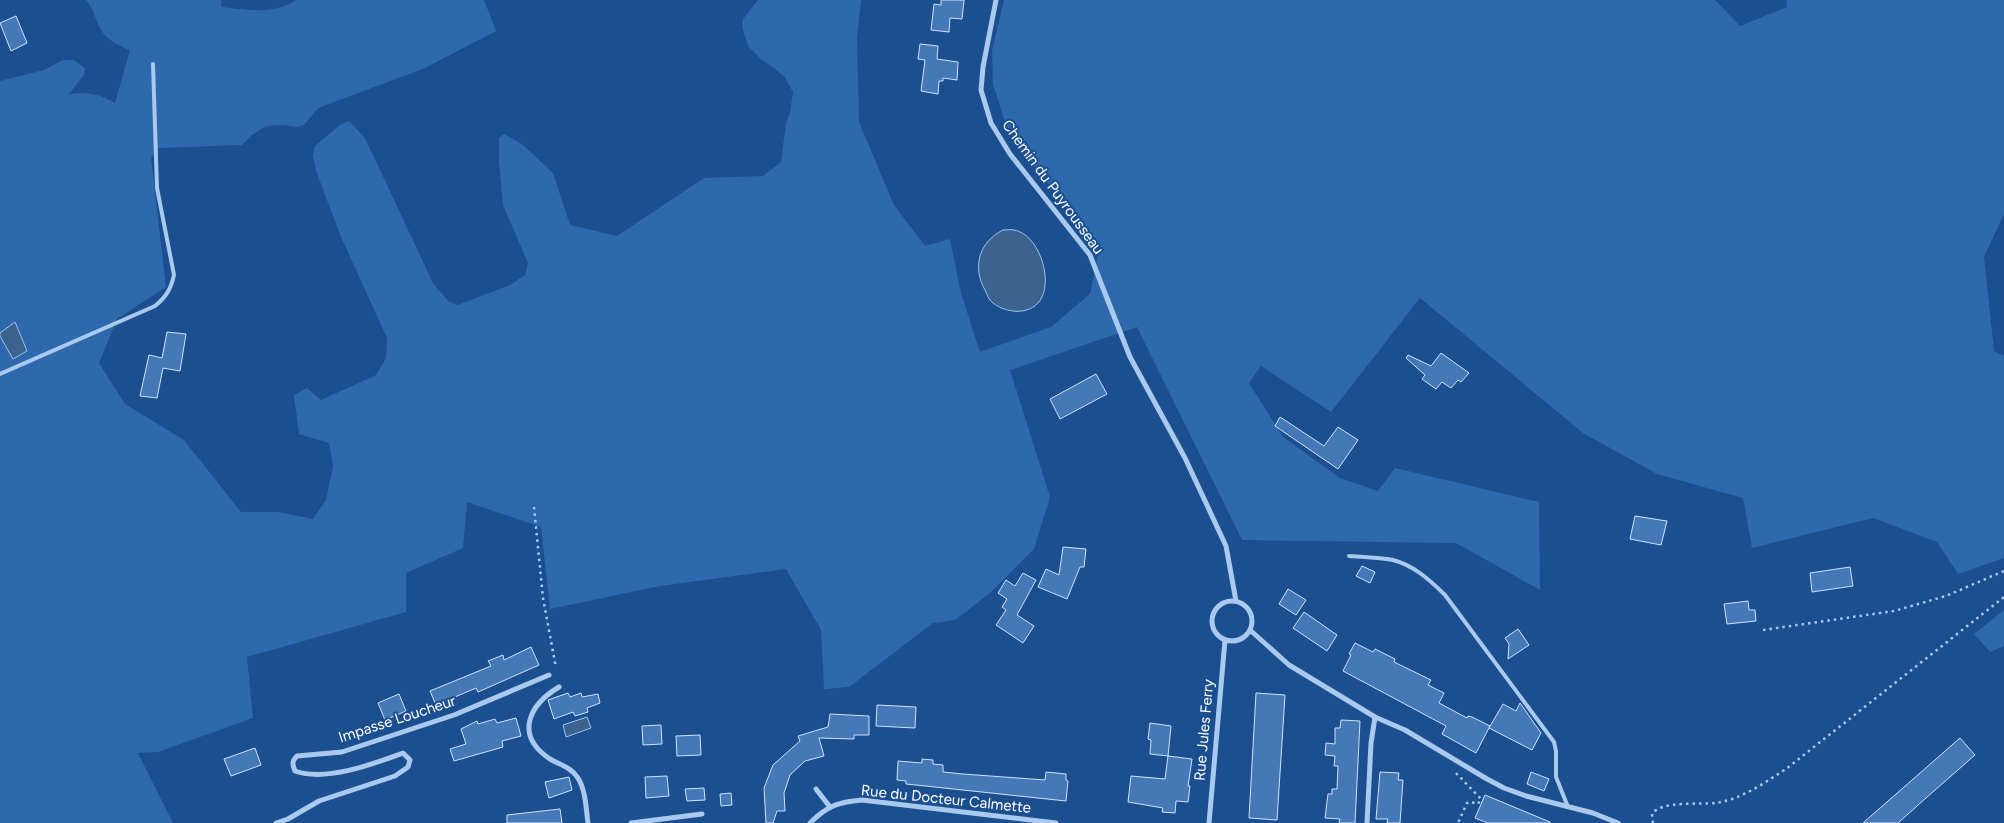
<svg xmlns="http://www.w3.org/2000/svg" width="2004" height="823" font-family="Figtree,sans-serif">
<rect width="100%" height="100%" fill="#1b4f8f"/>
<!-- green -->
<g fill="#2e69ad">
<path d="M86,0H221L222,7C247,10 274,15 296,0H484L496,31L425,68L318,108L304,125L297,127L283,125L266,126L252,135L242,145L159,148L151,158L166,287L117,319L99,363L125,404L184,440L241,512H279L313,519L326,500L333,467L329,443L299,434L294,395L307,388L321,400L376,375L386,358L387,338L341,237L316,171L313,155L315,146L341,124L349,121L365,138L433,283L449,302L458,305L510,285L525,275L528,263L503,205L499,162V138L504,134L522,144L553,173L570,225L617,236L704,178L763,176L781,162L786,123L790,112L793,92L784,76L760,58L748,46L742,27L743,19L758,0H861L857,38L859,122L894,205L925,246L950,239L961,293L980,352L1051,327L1090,294L1100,245L1045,180L1008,131L993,84L992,51L1004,0H1715L1740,26L1787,7L1786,0H2004V214L1984,257L1994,351L2004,356V558L1958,574L1937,542L1873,518L1752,548L1743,498L1657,474L1583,433L1420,298L1331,412L1261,366L1249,383L1283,437L1340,478L1378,491L1395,468L1539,502L1540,590L1456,543L1242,540L1137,327L1010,370L1050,497L1034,549L990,593L955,620L933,623L849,687L824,689L821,630L786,569L660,586L550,609L541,527L467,502L463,548L406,573V612L247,657L253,718L158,752L138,753L173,823H0V81L44,70L63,60H74L85,68L84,75L69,94C89,92 97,93 115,103L130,50C116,45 102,37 97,22C94,13 92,7 86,0Z"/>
<path d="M2004,610V646L1990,652L1974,634Z"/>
</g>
<!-- water -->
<g fill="#3c6290" stroke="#9cc4f0">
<path d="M1003,230C1007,230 1011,229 1014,230C1038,234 1052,276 1042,297C1033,316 1007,314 993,303C989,300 987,295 985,290C972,267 979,242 1003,230Z"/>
<path d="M15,322L27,351L13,359L0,336V333Z"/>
<path d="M587,717L591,728L566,737L563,725Z"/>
</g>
<!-- building -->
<g fill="#4478b7" stroke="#cfe3fa">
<path d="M941,0H964L962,19L950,18L949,32L931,30L934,4L941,5Z"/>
<path d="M16,16L27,43L11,51L0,23Z"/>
<path d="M920,44L938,46L937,59L958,62L957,80L943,78V81H939L938,94L921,91L925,60L918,59Z"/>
<path d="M167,332L186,334L180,371L163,368L157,398L140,396L149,355L162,358Z"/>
<path d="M1441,353L1469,373L1461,382L1458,380L1451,388L1442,382L1436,389L1422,379L1425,375L1406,358L1408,355L1431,366Z"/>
<path d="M1096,374L1107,394L1060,419L1050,399Z"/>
<path d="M1280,417L1324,446L1338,427L1358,440L1338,469L1275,426Z"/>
<path d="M1635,516L1667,521L1661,545L1630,539Z"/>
<path d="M1063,547L1086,549L1084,567H1080L1067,599L1038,587L1046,569L1059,575Z"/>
<path d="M1362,566L1375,572L1370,583L1356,576Z"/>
<path d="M1850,567L1853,586L1812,592L1810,573Z"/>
<path d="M1023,573L1036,580L1017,615L1034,626L1023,643L996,625L1006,610L1002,607L1007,599L998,593L1006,580L1015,586Z"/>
<path d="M1288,589L1306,600L1296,615L1279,604Z"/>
<path d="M1748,601L1749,610H1755L1756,621L1727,624L1724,604Z"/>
<path d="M1304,612L1337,635L1327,651L1293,628Z"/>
<path d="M1518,629L1529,645L1508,659L1509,644L1505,638Z"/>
<path d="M1355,643L1373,652L1375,649L1395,659L1394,662L1431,680L1428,685L1444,693L1439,703L1467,718L1468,716L1472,717L1490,726L1476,753L1442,734L1446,726L1343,671L1351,655L1349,654Z"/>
<path d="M531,647L539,665L478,692L476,688L436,705L430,691L491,666L488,661L503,655L504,660Z"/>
<path d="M568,693L570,697L581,693L582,697L598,694L600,703L587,708L588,712L575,716L573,712L554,719L548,700Z"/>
<path d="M1256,693L1285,695L1277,820L1249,818Z"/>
<path d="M399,694L406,711L385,720L378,703Z"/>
<path d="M1520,703L1541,733L1532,750L1489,728L1503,704L1516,711Z"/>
<path d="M877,705L916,707L915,728L876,726Z"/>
<path d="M830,714L869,716V735H854V739L819,738L824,756L805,761L790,775L784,793L785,811H777L773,823H766L764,788L773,765L800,741L798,736L828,727Z"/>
<path d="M516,718L521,736L502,741L503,747L454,761L450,749L466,744L461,729L477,721L478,724L495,719L497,723Z"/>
<path d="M1341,720L1360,721L1355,823H1339L1340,819L1325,818L1328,794H1332V789H1337L1338,766H1334L1335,756L1325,755L1326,743L1335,744V728H1340Z"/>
<path d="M1150,723L1171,726L1168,756L1150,754L1151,740L1148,739Z"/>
<path d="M661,725L662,744L643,745L642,726Z"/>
<path d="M700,735L701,755L677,756L676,736Z"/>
<path d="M1960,738L1975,755L1926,798L1898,823H1863Z"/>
<path d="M255,748L261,765L231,776L224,759Z"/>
<path d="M1168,756L1192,759L1188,786H1190L1188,802L1176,801L1175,813L1162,812L1163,808L1128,802L1131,776L1165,779Z"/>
<path d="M922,759L933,760V764L943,765V772L963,774L1045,780L1046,772L1066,774V780L1068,781L1066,801L916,785L906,784V781L897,780L898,761L922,763Z"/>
<path d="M1380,772L1399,773L1398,780H1403L1400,823H1387L1388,819H1376Z"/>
<path d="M1531,772L1549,779L1544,791L1527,784Z"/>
<path d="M667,776L669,796L646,798L645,777Z"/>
<path d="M569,777L572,790L549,798L545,782Z"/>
<path d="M704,788L705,800L687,801L685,789Z"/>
<path d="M731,793L732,805L721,806L720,794Z"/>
<path d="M1485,795L1550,822V823H1488L1475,818Z"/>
<path d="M560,809L562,823H507V815Z"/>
</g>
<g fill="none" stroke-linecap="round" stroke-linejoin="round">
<!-- path -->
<g stroke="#a9c9ee" stroke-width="2.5" stroke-dasharray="2.5 4" stroke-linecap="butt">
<path d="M534,507L543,598L556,668"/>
<path d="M1763,630L1894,611L1946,596L2004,571"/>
<path d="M1456,773L1481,799L1478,804L1471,802L1467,803L1458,823"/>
<path d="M1653,823L1652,814C1662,800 1699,805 1716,803C1742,799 1764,783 1786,769L2004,597"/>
</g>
<!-- service -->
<g stroke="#a9c9ee" stroke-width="4">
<path d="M0,374L155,306C166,297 171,289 174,275L157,188L153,64"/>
<path d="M1349,556C1363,557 1379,557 1393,560C1413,565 1430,580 1445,595L1554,742L1556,751V777L1568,807"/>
</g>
<!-- minor -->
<g stroke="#a9c9ee" stroke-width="5">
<path d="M996,0L983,67L981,90L991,123L1010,154L1090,255L1130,357L1185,458L1226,546L1236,601"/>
<circle cx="1232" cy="621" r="20"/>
<path d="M1250,630L1289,665L1375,717L1405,730L1487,779L1504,788L1526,796L1593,813L1618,823"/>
<path d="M559,687C529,705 514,735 550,759C560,765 571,767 578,778C586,791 586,809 588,823"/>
<path d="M816,789L830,807"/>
<path d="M276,823L288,819L319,801L395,776L408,767L410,760L403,753C373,764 326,782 295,771C292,764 292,761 297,756L342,752L454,715L549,675"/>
<path d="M631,823L702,814"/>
<path d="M810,823C827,806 838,802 862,800L1056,823"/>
<path d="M1209,823L1225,640"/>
<path d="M1367,823L1371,743L1375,717"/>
</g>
</g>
<g text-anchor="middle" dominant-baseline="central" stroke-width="4" stroke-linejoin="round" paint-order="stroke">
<!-- street labels -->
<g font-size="15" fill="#fff" stroke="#1b4f8f">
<text transform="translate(1053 187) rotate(54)">Chemin du Puyrousseau</text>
<text transform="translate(397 719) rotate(-18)">Impasse Loucheur</text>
<text transform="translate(1204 730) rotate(-85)">Rue Jules Ferry</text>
<text transform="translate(946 799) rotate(6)">Rue du Docteur Calmette</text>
</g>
</g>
</svg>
